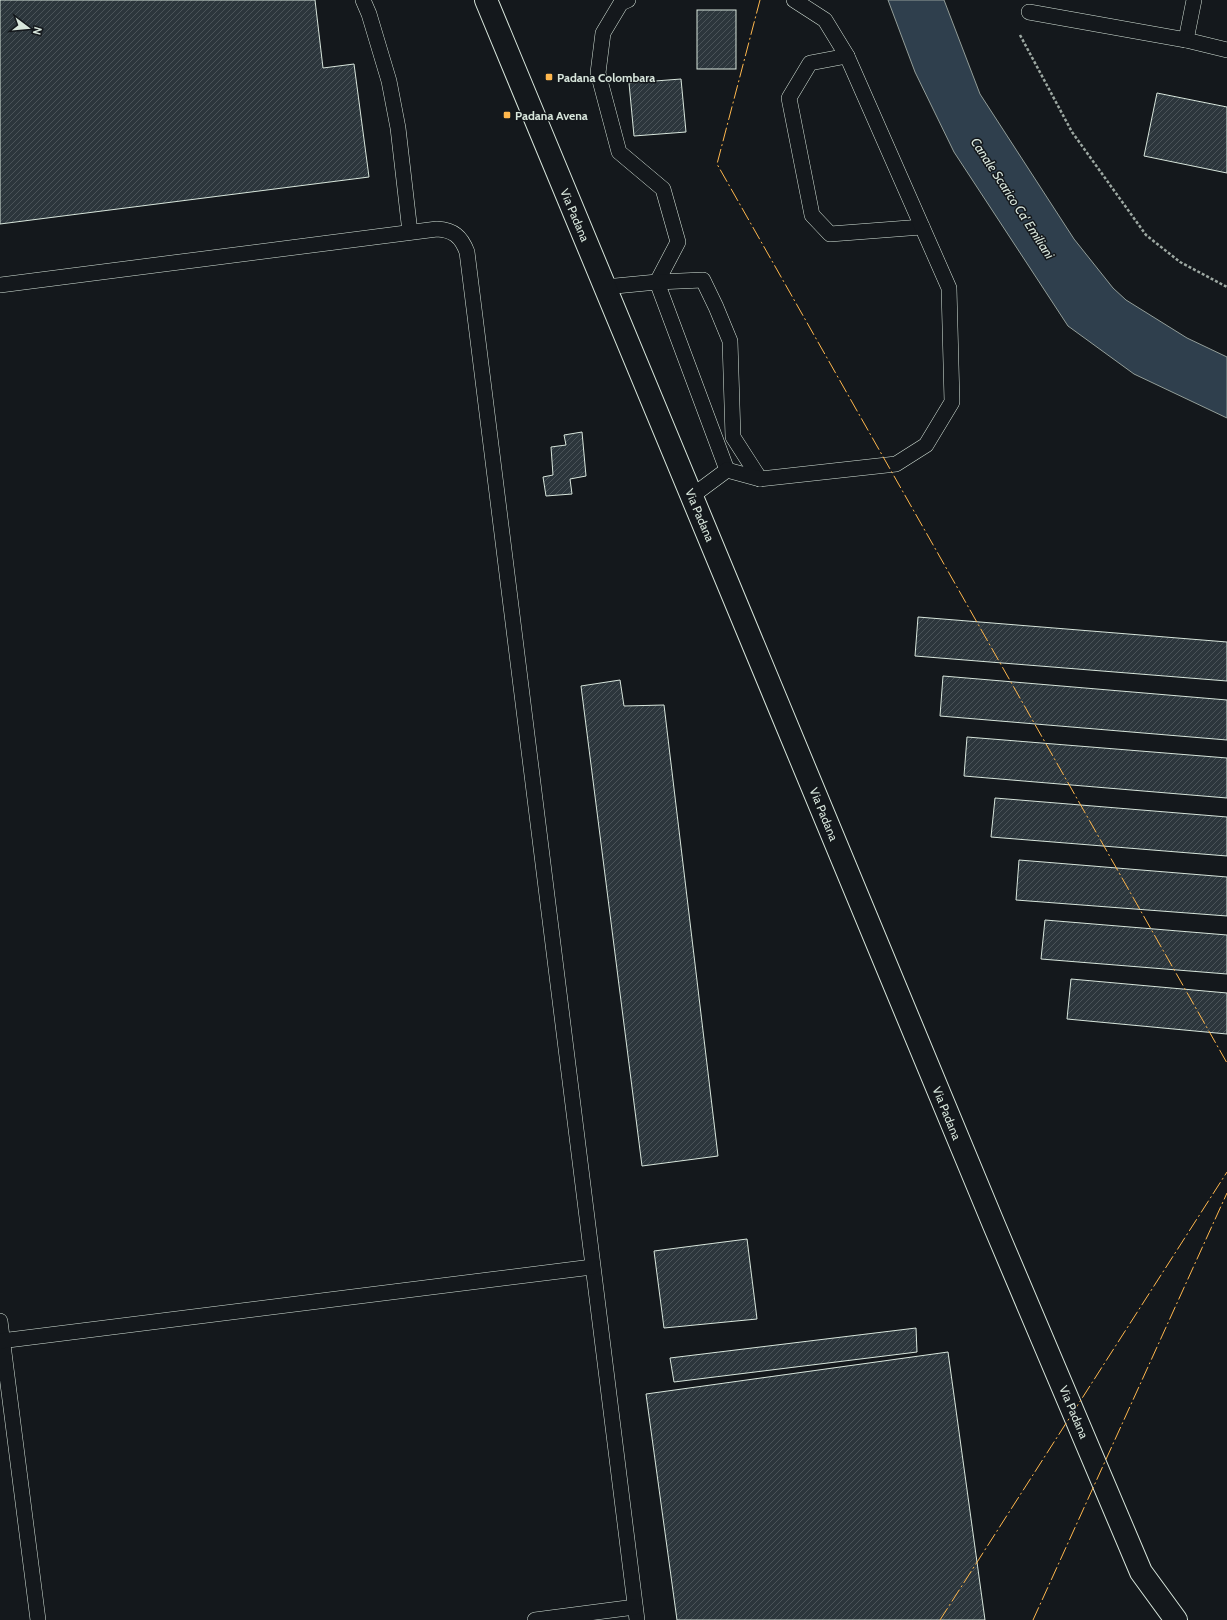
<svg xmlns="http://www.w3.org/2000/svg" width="1227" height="1620" font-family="Cabin,sans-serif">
<defs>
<pattern id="building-hatch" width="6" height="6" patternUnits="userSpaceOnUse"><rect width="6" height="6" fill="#2c363c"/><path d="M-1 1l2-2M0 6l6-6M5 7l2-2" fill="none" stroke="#4a5358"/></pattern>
</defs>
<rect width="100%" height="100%" fill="#14181c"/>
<!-- water -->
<path fill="#2f3f4d" stroke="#939e99" d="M888,0H944L980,94L1074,239L1113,288L1126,300L1187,338L1227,357V418L1134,374L1068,326L954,152L915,72Z"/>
<!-- building -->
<g fill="url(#building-hatch)" stroke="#d8e6dc">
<path d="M0,0H315L323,68L354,64L369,177L0,224Z"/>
<rect x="697" y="10" width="39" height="59"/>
<path d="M681,79L686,132L634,136L629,83Z"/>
<path d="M1157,93L1227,107V173L1144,156Z"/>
<path d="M582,432L586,476L570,479L572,494L546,496L543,477L553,475L551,447L566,445L564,435Z"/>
<path d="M918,617L1227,642V681L915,656Z"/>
<path d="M943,676L1227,700V740L940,716Z"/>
<path d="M620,680L624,706L664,705L718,1156L642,1166L581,686Z"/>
<path d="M967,737L1227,758V798L964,776Z"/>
<path d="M995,798L1227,817V856L991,837Z"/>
<path d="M1019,860L1227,877V916L1016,900Z"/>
<path d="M1045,920L1227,935V974L1041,959Z"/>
<path d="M1071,979L1227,993V1034L1067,1019Z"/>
<path d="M747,1239L757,1319L664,1328L654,1251Z"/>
<path d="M916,1328L917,1352L674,1382L670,1358Z"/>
<path d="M948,1352L985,1620H677L646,1394Z"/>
</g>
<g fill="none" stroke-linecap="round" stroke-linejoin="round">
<!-- service casing -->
<g stroke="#d8e6dc" stroke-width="16">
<g id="service">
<path d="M363,0L369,14L389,81L398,128L410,232"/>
<path d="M628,0L621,3L603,33L598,73L619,152L663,189L678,242L657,282L727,470"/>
<path d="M1029,12L1186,40L1194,0"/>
<path d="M1186,40L1227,50"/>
<path d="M847,56L810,63L789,98L812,215L830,234L922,227"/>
<path d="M0,285L437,229C453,230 461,236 467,252L637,1620"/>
<path d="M605,287L657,282L703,280L716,307L730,341L733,437L760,479"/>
<path d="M727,470L760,479L896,464L926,445L952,402L949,288L847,56L825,20L794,0"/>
<path d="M692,496L727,470"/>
<path d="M0,1321L38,1620"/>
<path d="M0,1341L592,1267"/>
<path d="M535,1620L635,1607"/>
</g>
</g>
<!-- secondary casing -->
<g stroke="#d8e6dc" stroke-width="24">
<path id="secondary" d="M486,0L994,1225L1141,1572L1176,1620"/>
</g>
<!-- path -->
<path stroke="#9da8a2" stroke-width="2.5" stroke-dasharray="3 2" stroke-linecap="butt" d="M1020,35L1072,132L1146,235L1180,262L1227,287"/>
<!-- service -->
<use href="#service" stroke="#14181c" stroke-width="15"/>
<!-- secondary -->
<use href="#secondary" stroke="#14181c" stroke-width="22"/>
<!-- power -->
<g stroke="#ffb74d" stroke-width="1" stroke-dasharray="14 3 2 3" stroke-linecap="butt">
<path d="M760,0L717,164L1227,1063"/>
<path d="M940,1620L1227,1172"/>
<path d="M1033,1620L1227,1193"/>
</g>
</g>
<!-- markers -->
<g fill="#ffb74d" stroke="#14181c" stroke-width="1.5">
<rect x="545" y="73" width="8" height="8" rx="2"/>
<rect x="503" y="111" width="8" height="8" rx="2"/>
</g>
<g text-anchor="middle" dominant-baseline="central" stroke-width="3" stroke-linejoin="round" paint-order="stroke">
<!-- poi labels -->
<g font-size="12" font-weight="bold" fill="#d8e6dc" stroke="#14181c" text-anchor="start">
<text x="557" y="77">Padana Colombara</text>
<text x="515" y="115">Padana Avena</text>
</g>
<!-- street labels -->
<g font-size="12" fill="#d8e6dc" stroke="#14181c">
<text transform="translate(575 215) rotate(67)">Via Padana</text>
<text transform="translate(700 515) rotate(67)">Via Padana</text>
<text transform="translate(824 814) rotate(68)">Via Padana</text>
<text transform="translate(947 1113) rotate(68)">Via Padana</text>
<text transform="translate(1074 1412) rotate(67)">Via Padana</text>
</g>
<!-- water labels -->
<g font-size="13" font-style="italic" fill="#d8e6dc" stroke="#14181c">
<text transform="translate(1013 198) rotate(57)">Canale Scarico Ca' Emiliani</text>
</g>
</g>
<!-- north arrow -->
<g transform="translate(28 28) rotate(106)" stroke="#14181c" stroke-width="3" paint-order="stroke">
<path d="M0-3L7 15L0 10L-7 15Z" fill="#d8e6dc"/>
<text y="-6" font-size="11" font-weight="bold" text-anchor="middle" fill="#d8e6dc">N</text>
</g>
</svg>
